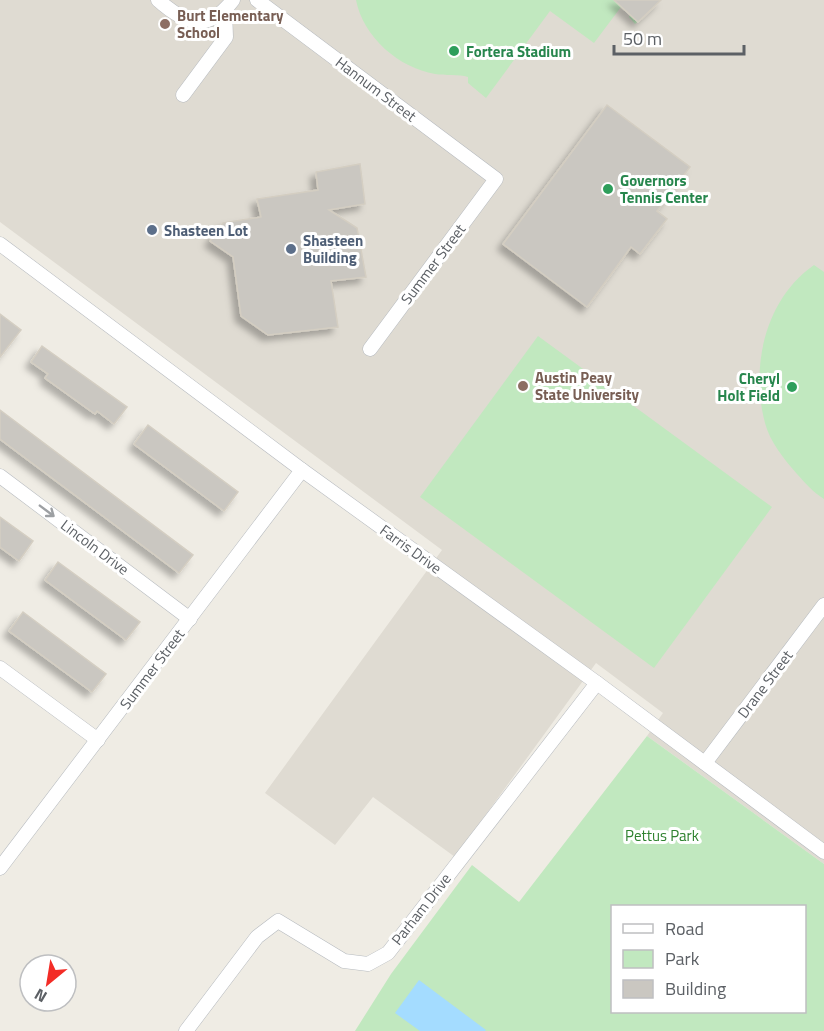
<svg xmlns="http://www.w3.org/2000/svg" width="824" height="1031" font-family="'Titillium Web',sans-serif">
<defs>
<filter id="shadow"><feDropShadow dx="-5.5" dy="5.5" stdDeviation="3" flood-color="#0004"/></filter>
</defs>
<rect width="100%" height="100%" fill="#efece4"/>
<!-- education -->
<path fill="#dfdbd2" d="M0,0H824V864L647,736L663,713L596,663L455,857L373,797L335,845L265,793L442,550L0,222Z"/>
<!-- green -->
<g fill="#c1e8bf" fill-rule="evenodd">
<path d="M356,0H661L635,24L629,17L630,15L621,7L594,43L550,11L486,98L468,83V77C459,74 445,76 435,74C399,68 363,37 356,0Z"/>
<path d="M814,265L824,272V499C813,492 805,483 797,474C784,459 770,442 765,423C750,367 765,299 814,265Z"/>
<path d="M538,336L772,507L654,668L420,497Z"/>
<path d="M647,736L824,864V1031H355L391,974L472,865L519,902ZM612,906H804V1012H612Z"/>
</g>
<!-- water -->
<path fill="#a4dcff" d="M419,980L486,1030L485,1031H420L395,1013Z"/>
<!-- building -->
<g fill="#cac7c1" stroke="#d4cec2" stroke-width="1.5" filter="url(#shadow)">
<path d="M614,0H661L638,22Z"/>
<path d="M607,105L690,167L657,211L667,219L640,254L631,247L587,307L503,244Z"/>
<path d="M360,164L365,204L329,210L357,228L366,277L331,281L338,327L268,335L241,316L233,257L210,241L223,223L261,217L257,199L318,190L316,172Z"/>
<path d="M0,314L21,330L0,357Z"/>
<path d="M42,346L127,407L114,424L97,411L95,414L45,378L48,374L31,362Z"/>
<path d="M0,410L193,555L179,573L0,439Z"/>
<path d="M148,425L238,492L224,511L134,444Z"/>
<path d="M0,517L33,541L19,561L0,547Z"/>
<path d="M58,562L140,622L126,640L45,580Z"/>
<path d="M23,612L106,674L92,692L9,631Z"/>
</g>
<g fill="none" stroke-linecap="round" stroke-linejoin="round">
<!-- street casing -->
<g stroke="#b6babf" stroke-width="15">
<g id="street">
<path d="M158,0C185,24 208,33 233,0"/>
<path d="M257,0L496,179L370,349"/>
<path d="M183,95L226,37L225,10"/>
<path d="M0,244L302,470L597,683L824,852"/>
<path d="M0,476L190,619"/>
<path d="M0,668L98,740"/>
<path d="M705,763L824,605"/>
<path d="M0,868L302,470"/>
<path d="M186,1031L257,937L278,921L344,961L368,964L388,953L597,683"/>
</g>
</g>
<!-- street -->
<use href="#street" stroke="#fff" stroke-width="14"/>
</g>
<!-- one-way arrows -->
<defs><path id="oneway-shaft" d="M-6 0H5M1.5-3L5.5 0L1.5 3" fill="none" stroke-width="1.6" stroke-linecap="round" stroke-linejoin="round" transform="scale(1.5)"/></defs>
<use stroke="#9da0a3" href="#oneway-shaft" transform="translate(47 511) rotate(37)"/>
<!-- markers -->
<g fill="#8d6e63" stroke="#fff" stroke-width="2">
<circle cx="165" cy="24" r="6"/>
<circle cx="523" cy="386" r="6"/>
</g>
<g fill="#2e9e5b" stroke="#fff" stroke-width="2">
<circle cx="454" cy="51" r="6"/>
<circle cx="608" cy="189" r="6"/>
<circle cx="792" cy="387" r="6"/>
</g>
<g fill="#5c6f8a" stroke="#fff" stroke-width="2">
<circle cx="152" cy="230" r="6"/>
<circle cx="291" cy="249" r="6"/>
</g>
<g text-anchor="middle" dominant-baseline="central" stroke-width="6" stroke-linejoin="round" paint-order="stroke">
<!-- education labels -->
<g font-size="15" font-weight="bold" fill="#785e54" stroke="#fff" text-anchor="start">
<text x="177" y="15">Burt Elementary<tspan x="177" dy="17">School</tspan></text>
<text x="535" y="377">Austin Peay<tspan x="535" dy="17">State University</tspan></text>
</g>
<!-- leisure labels -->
<g font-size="15" font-weight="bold" fill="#27864d" stroke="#fff" text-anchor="start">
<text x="466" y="51">Fortera Stadium</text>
<text x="620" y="180">Governors<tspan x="620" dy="17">Tennis Center</tspan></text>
<text x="780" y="378" text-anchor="end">Cheryl<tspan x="780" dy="17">Holt Field</tspan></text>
</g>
<!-- street labels -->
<g font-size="15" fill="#5c6065" stroke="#fff">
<text transform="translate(376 89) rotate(37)">Hannum Street</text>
<text transform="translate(433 264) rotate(-53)">Summer Street</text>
<text transform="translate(95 547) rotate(37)">Lincoln Drive</text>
<text transform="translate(411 549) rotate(36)">Farris Drive</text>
<text transform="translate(152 669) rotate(-53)">Summer Street</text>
<text transform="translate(765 684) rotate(-53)">Drane Street</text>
<text transform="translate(421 909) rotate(-52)">Parham Drive</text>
</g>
<!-- service labels -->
<g font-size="15" font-weight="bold" fill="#4e5e75" stroke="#fff" text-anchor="start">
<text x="164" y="230">Shasteen Lot</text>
<text x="303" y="240">Shasteen<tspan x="303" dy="17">Building</tspan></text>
</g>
<!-- park labels -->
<g font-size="15" fill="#2f822f" stroke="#fff">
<text x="662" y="835">Pettus Park</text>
</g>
</g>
<!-- legend -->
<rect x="611" y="905" width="195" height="108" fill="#ffffff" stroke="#bebfc1" stroke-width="1.5"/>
<rect x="623" y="924" width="30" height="9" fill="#ffffff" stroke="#bebfc1" stroke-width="1.5"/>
<text x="665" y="935" font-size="18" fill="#5c6065">Road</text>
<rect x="623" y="950" width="30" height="18" fill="#c1e8bf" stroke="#bebfc1" stroke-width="1.5"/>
<text x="665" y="965" font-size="18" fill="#5c6065">Park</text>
<rect x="623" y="980" width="30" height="18" fill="#cac7c1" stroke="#bebfc1" stroke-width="1.5"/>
<text x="665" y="995" font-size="18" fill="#5c6065">Building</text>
<!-- north arrow -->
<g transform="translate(48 983) rotate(210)"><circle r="28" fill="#ffffff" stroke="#bebfc1" stroke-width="1.5"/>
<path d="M0-4.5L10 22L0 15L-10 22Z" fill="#f32c26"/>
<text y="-9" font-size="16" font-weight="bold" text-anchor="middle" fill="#5c6065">N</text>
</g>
<!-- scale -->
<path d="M614 45v9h130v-9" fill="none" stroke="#5c6065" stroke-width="3"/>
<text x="623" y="45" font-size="18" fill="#5c6065" stroke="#ffffff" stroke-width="4.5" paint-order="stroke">50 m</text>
</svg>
